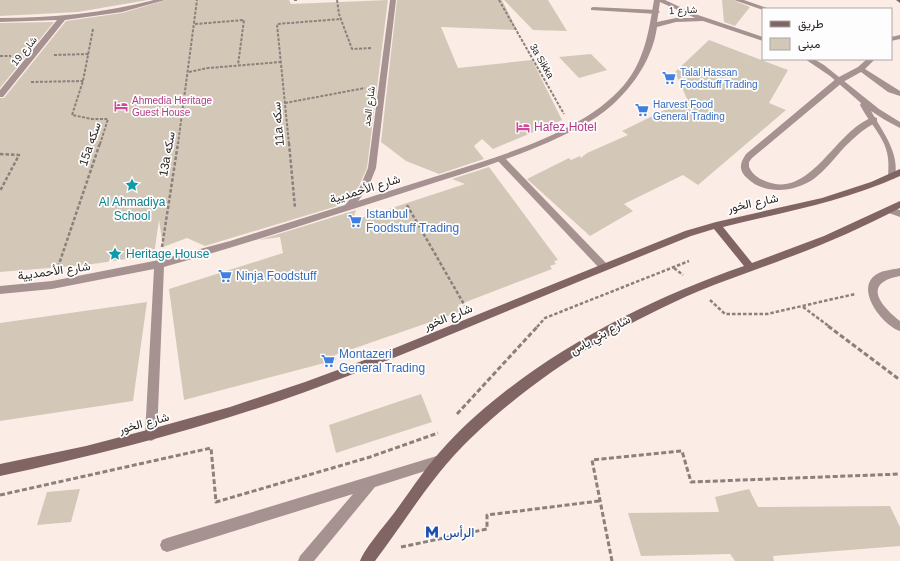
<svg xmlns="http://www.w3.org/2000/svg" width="900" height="561" font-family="Helvetica,Vazirmatn,sans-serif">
<rect width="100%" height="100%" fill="#fcece6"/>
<!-- building -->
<g fill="#d3c8b8">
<path d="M0,0H148L78,12L0,16Z"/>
<path d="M166,0H289L291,4L388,0L367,168L359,186L344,204L205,246L187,238L163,247L159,220L154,255L86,265L0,272V98H4L66,21L122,13Z"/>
<path d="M397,0H502L517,30L441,27L458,68L532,60L562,120L493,149L482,139L474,146L484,159L439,174L406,161L381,142Z"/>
<path d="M504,0H548L567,31L533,30Z"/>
<path d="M722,0H733L750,7L735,26L724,22Z"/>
<path d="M54,22L0,88V23Z"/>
<path d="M709,40L788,70L769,103L786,110L698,185L683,175L624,204L633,211L590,236L527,179L569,158L571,160L580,156L581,158L587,153L628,135L622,131L687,99L675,72Z"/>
<path d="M591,54L607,70L579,78L559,57Z"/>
<path d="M489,167L558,260L554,261L556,264L550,266L552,269L458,305L462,311L335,355L336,360L184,400L169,289L283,253L280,237L259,240L356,210L352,221L465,184L452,179Z"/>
<path d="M147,302L133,401L0,421V323Z"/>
<path d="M421,394L432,422L336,453L329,425Z"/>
<path d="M80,489L71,522L37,525L47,492Z"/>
<path d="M749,489L758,507L890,506L900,527V546L773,556L774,561H735L730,554L641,556L628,513L719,512L715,497Z"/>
</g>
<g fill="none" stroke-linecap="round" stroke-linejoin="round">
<!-- path-far2 -->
<g stroke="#8b807c" stroke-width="2" stroke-dasharray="3 1.5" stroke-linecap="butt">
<path d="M294,0H298"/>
<path d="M337,0L339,14L352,49L372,48"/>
<path d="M499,0L564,114"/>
<path d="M195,24L244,20L238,65"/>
<path d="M93,29L83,81L72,115L92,119H108L100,144"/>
<path d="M54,55L89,54"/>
<path d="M0,56H11"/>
<path d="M189,72L208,68L281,62"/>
<path d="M31,82L83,81"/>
<path d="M285,103L365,88"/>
<path d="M178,144L197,0"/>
<path d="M289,144L277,24L341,19"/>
</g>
<!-- path-far1 -->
<g stroke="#8b807c" stroke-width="2.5" stroke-dasharray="3.5 2" stroke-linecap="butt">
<path d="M289,143L295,208"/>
<path d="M0,154L19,155L0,191"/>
<path d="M407,205L465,306"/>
<path d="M162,247L178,143"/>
<path d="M58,267L100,143"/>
<path d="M674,268L683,275"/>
<path d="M710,300L725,314H767L855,294"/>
<path d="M803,307L830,327"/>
<path d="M537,327L545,318L689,261"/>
</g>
<!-- path -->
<g stroke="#8b807c" stroke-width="3" stroke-dasharray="5 2.5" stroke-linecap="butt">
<path d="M828,326L900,380"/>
<path d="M457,414L538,326"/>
<path d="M0,495L211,448L216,502L370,457L438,433"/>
<path d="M401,547L487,529V515L599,501"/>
<path d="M612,561L592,460L682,451L691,482L900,474"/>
</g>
<!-- service -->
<g fill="#a69291" fill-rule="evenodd">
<path d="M734,0H744L770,9L763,10Z"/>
<path d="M593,7L657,10L660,12L657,14L591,10V8Z"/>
<path d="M900,35V39L891,41V37Z"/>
<path d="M867,59H875L865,69L900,91V96L888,92L861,72L843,82L752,158L749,162V167C752,174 758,178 765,181C811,201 836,128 874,117L877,118V122C863,129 852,139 841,151C833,160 825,170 815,178C796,192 765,196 747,178C738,170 740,163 746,154L837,78L858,67Z"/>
<path d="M501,156L504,157L607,264L609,267L607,270H601L498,161V157Z"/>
<path d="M889,207L900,210V217L886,212L884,210L886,208Z"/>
<path d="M900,268V276C862,283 880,305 900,321V331C884,326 857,293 873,277C880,270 891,270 900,268Z"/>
<path d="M440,455L444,457L446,461L444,465L375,487L314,561H298L300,556L353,494L167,552L162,550L160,545L162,540L167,538Z"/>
</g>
<!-- minor -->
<g fill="#a69291" fill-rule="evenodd">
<path d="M154,0H165L122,12L65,20L3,97H0V90L57,20L0,22V18C52,18 104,13 154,0Z"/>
<path d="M390,0H396L376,168L368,188L358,201C388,191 419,182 450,172C506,154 585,131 624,85C645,60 649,30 654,0H665L695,14L763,37V41L703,21L676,22L657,27C653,57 634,86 611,106C593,122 570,132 549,142C503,162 456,176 409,191C328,217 246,244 164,267L157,435L155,439L151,441L147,439L145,435L154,269L52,289L0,294V286L52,281L159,260L230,241L345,205L360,187L368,168ZM660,2L691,16L695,18H676L657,22Z"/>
<path d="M805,59H814L824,65L879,109L900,122V128L885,120L871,111C882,131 900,152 895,178L892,179L888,176C892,141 875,133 860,105L861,103L830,76Z"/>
</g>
<!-- secondary -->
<g fill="#816564" fill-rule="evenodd">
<path d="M896,0H900V3Z"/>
<path d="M900,169V176C843,202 783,212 723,227L752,263L824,236L900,201V208C863,227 826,244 787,258C758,269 728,279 699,291C615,327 537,375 471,438C433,474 406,520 375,561H360C366,546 387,523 397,509C413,487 428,464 447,444C523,363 639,302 744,266L714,229L691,236C617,266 543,296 469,327C415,349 361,372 305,392C205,428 103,454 0,476V464L86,446L151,429L230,407L305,382L370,358L685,231L716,222L822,198L871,182Z"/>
</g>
</g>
<!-- icons -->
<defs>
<g id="supermarket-bare" transform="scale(1.08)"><path d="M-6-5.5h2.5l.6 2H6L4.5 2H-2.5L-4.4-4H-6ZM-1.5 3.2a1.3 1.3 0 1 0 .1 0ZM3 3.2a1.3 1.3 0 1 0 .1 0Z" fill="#3f7fe0" stroke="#fdfdfd" stroke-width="2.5" paint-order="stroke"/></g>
<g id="hotel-bare" transform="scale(1.08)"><path d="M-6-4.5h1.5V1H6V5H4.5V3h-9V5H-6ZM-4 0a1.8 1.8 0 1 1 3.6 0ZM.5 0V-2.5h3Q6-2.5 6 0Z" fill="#d1479c" stroke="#fdfdfd" stroke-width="2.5" paint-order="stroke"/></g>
<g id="sight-bare" transform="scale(1.08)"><path d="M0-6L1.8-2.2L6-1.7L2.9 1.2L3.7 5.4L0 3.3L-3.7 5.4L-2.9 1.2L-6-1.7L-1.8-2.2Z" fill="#0f9aa8" stroke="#fdfdfd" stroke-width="2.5" paint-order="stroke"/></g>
<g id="metro-bare" transform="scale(1.08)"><path d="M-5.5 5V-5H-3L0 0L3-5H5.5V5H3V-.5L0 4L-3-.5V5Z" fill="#1a4fb4" stroke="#fdfdfd" stroke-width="2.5" paint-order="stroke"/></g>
</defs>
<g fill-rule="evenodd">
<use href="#supermarket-bare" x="669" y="78"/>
<use href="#hotel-bare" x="121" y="106"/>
<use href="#supermarket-bare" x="642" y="110"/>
<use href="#hotel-bare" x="523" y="127"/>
<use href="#sight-bare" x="132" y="185"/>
<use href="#supermarket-bare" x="355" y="221"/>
<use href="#sight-bare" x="115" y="254"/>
<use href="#supermarket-bare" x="225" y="276"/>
<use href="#supermarket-bare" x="328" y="361"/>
<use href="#metro-bare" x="432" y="532"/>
</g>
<g text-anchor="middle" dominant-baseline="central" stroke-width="3.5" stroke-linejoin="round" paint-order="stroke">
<!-- far-street labels -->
<g font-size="10" fill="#2d2623" stroke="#fdfdfd">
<text transform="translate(683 10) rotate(-3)">شارع 1</text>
<text transform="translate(24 51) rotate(-51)">شارع 19</text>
<text transform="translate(542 61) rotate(60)">3a Sikka</text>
<text transform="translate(369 106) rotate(-83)">شارع الحد</text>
</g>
<!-- far-shop labels -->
<g font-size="10" fill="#366cbe" stroke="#fdfdfd" text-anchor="start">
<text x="680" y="72">Talal Hassan<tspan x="680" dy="12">Foodstuff Trading</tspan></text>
<text x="653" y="104">Harvest Food<tspan x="653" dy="12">General Trading</tspan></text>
</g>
<!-- far-hotel labels -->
<g font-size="10" fill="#b23c85" stroke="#fdfdfd" text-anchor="start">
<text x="132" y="100">Ahmedia Heritage<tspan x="132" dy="12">Guest House</tspan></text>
</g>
<!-- street labels -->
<g font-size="12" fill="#2d2623" stroke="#fdfdfd">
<text transform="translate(278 124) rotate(-95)">11a سكه</text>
<text transform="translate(90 144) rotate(-71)">15a سكه</text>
<text transform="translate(167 154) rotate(-80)">13a سكه</text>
<text transform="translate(365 189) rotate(-17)">شارع الأحمديية</text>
<text transform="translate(753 203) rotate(-12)">شارع الخور</text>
<text transform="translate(54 271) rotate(-8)">شارع الأحمديية</text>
<text transform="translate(448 317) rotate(-22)">شارع الخور</text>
<text transform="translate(600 335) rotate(-30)">شارع بني ياس</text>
<text transform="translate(144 423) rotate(-15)">شارع الخور</text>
</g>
<!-- hotel labels -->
<g font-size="12" fill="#b23c85" stroke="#fdfdfd" text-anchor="start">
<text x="534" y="127">Hafez Hotel</text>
</g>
<!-- culture labels -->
<g font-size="12" fill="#0d838f" stroke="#fdfdfd">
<text x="132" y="202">Al Ahmadiya<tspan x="132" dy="14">School</tspan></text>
<text x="126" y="254" text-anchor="start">Heritage House</text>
</g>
<!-- shop labels -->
<g font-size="12" fill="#366cbe" stroke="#fdfdfd" text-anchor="start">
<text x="366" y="214">Istanbul<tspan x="366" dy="14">Foodstuff Trading</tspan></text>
<text x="236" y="276">Ninja Foodstuff</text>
<text x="339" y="354">Montazeri<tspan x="339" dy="14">General Trading</tspan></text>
</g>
<!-- near-transit labels -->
<g font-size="14" fill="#164399" stroke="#fdfdfd" text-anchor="start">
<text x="443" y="532">الرأس</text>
</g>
</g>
<!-- legend -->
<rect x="762" y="8" width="130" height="52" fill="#fdfdfd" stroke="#aaa7a6"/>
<rect x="770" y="21" width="20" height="6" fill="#816564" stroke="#aaa7a6"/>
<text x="798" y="28" font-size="12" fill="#2d2623">طريق</text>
<rect x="770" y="38" width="20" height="12" fill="#d3c8b8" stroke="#aaa7a6"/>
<text x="798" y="48" font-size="12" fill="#2d2623">مبنى</text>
</svg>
